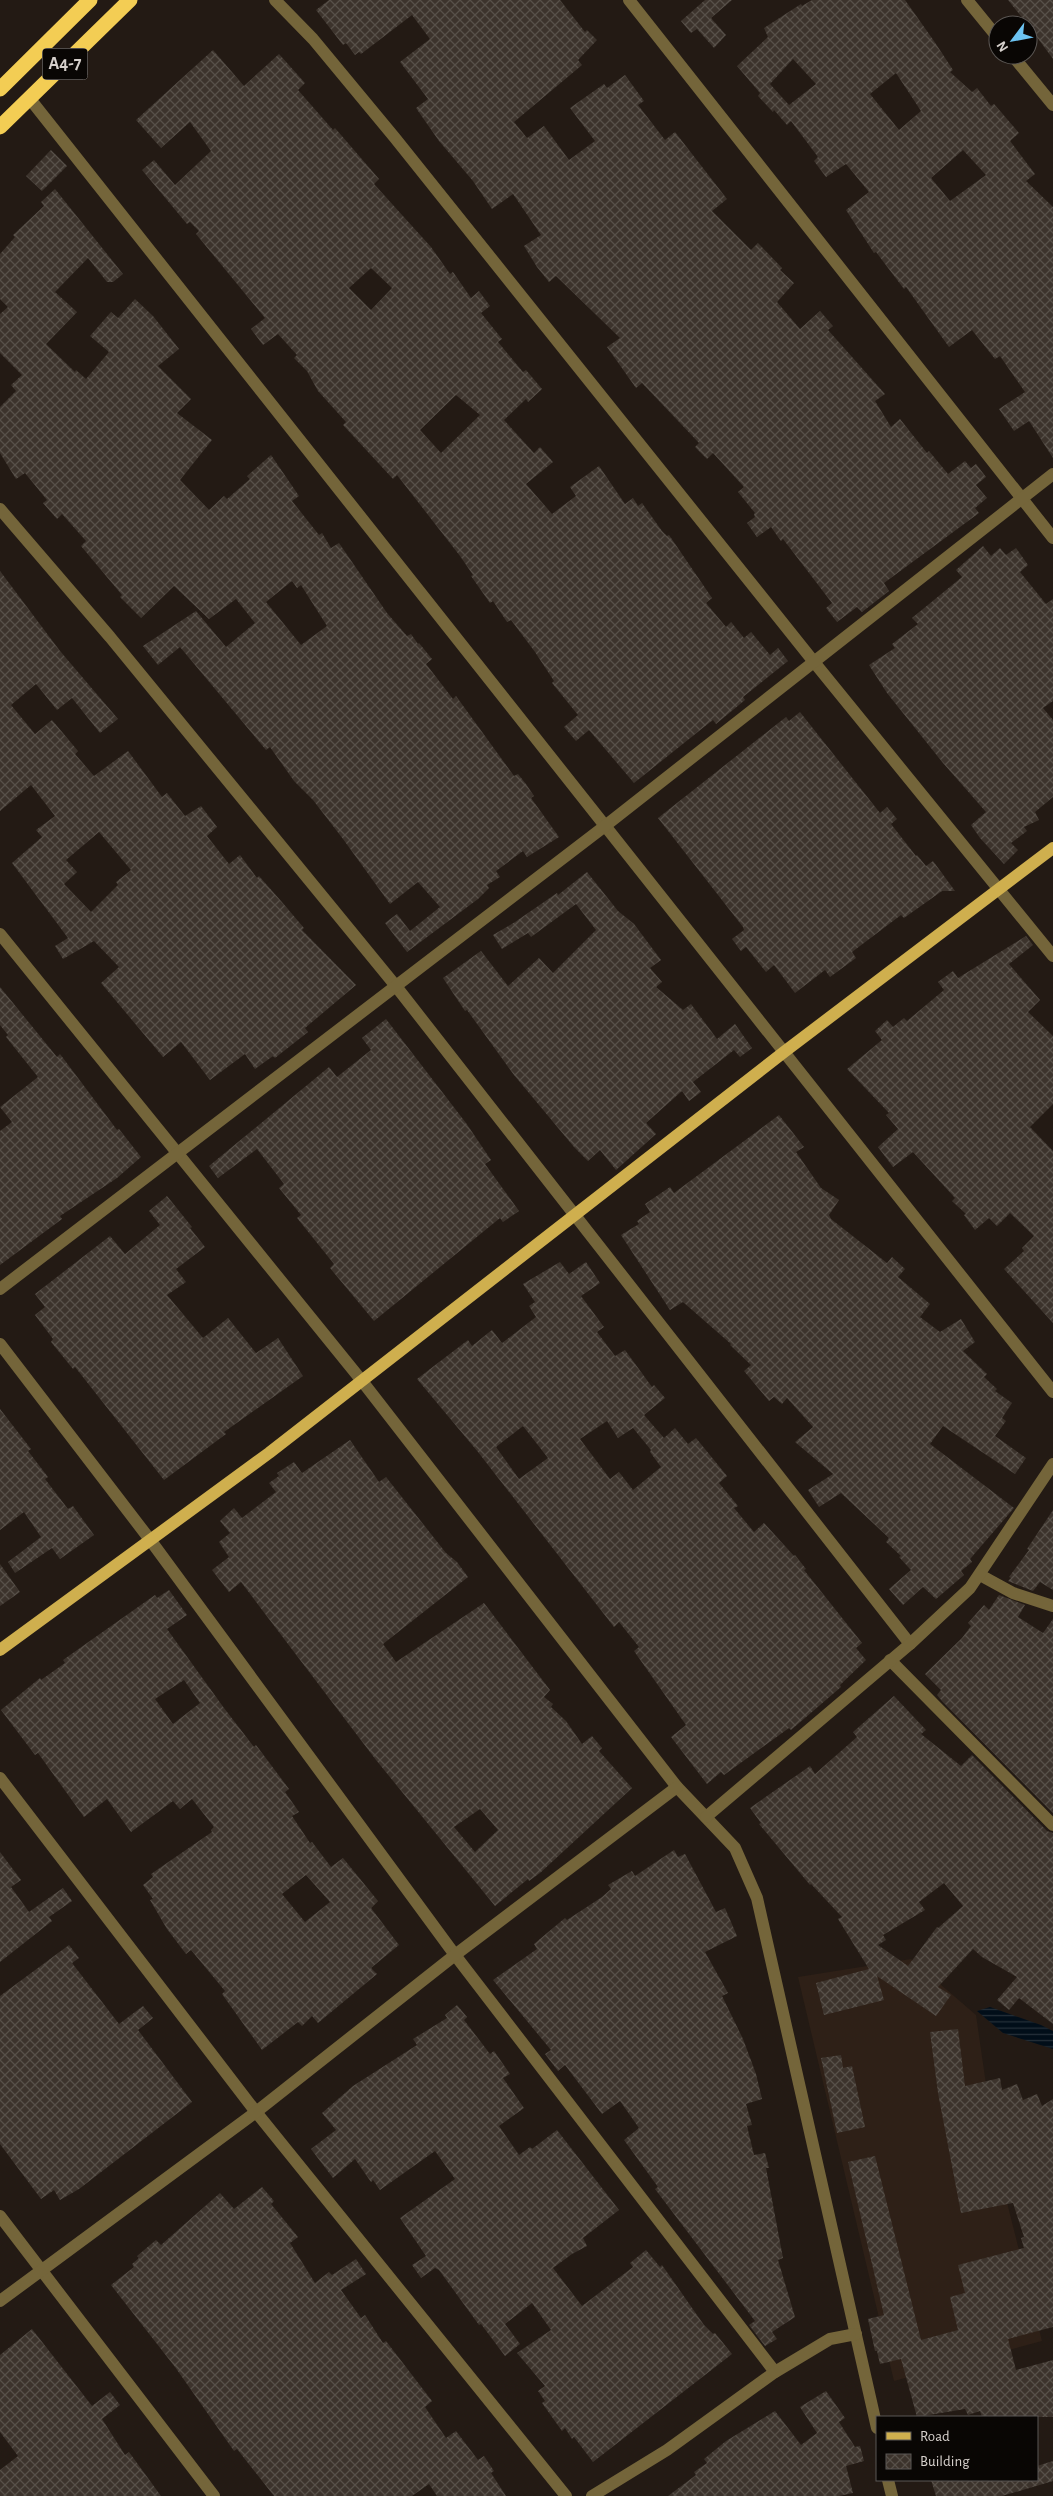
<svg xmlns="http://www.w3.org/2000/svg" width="1053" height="2496" font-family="'Alegreya Sans',sans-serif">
<defs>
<pattern id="water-rules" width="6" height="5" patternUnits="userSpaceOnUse" patternTransform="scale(1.25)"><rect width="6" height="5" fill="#010e19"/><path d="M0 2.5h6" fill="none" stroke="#253039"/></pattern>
<pattern id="building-cross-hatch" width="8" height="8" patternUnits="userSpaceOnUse" patternTransform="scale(1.25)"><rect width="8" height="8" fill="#3c332c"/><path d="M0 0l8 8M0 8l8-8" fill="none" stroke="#575049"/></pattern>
</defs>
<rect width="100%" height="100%" fill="#231a14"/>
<!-- built -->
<path fill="#2e2017" d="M911,1959L976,2015L998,2167L1042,2341L894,2381L798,1977Z"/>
<!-- water -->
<path fill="url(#water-rules)" d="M990,2007L1041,2025L1053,2031V2049L1003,2033L977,2011Z"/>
<!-- building -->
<g fill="url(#building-cross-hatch)" fill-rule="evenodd">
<path d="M329,0H560L585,32L587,30L597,40L578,60L582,65L514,122L527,138L544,126L569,160L595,141L570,108L604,84L607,88L625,75L644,101L638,105L665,140L675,132L727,199L712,211L751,250L758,243L782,268L780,270L794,283L777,302L800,329L820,311L833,326L828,330L885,394L875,401L891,427L900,419L927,453L929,451L948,474L965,461L971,468L976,464L986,477L976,485L987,498L975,508L979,513L884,583L889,591L862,612L857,607L837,622L826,608L832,603L783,539L781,541L771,527L757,537L747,523L755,517L754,514L755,513L738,492L744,487L713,453L707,459L695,447L699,443L642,383L636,388L607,347L620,338L556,276L549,282L537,267L524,246L541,235L513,194L492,209L473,181L439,141L416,108L428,99L400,62L430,39L412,15L361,54L359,52L355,55L346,43L343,45L316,10Z"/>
<path d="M705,0H732L711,18L726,35L714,48L697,29L691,33L681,21Z"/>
<path d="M812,0H905L934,41L953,70L950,72L972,92L977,88L991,106L994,104L1019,133L1010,141L1035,174L1026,181L1053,207V458L1029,421L1014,431L999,409L1025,392L1000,356L995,359L972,330L949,347L906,287L904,289L876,252L874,253L846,210L869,192L846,164L826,177L814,161L818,157L791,121L787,125L774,110L773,112L758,96L760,93L737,66L768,37L764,28L801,4L802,6ZM793,59L816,84L789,105L770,84ZM896,73L921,111L899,130L870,94ZM963,150L986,175L950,201L931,178Z"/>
<path d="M1008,0H1053V59L1028,25Z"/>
<path d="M213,50L244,86L279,54L305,83L298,90L333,130L335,128L379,179L374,184L431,247L450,274L453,272L471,298L479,291L490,306L481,313L502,339L498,342L523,372L526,370L542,389L528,402L526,399L504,420L534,453L540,447L553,462L526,484L552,514L576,496L570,487L599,466L625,504L633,498L638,506L642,503L662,531L667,536L669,535L712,598L706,603L726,627L731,622L744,638L751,632L770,655L778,648L788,661L743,697L745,700L716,724L713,720L704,727L634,783L589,730L576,741L564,727L578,715L552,683L554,681L535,652L511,620L507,622L493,601L490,603L471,576L473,575L460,556L397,475L393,479L343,425L346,422L318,391L307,371L294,358L297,355L278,334L263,345L251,329L265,318L196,234L199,231L190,222L187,224L142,170L154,160L175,185L211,151L190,122L161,148L136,120ZM371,268L392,288L371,310L349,288ZM456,395L480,415L441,453L420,430Z"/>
<path d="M51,150L67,166L42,191L26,176Z"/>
<path d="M55,189L123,274L113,282H107L88,258L55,292L77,312L46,344L75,372L76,370L86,379L109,352L90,336L111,312L118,318L135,299L153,316L179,349L158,366L191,399L177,413L212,440L180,480L209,510L224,496L227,499L250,479L247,476L271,455L299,496L292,501L319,535L322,533L331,548L339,543L387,613L407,636L411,634L418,644L419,643L432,659L426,664L453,699L456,696L514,776L518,774L526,784L534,796L531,798L559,837L527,857L523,851L496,871L500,877L487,885L489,888L478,899L407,952L385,923L397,914L410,931L440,907L418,882L390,904L343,839L313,800L294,781L270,747L266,750L180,647L158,665L143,646L196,611L226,647L255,623L236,599L209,619L174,586L141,618L120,597L122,595L81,546L86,541L62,514L57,519L43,503L47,500L25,473L16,479L0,453V407L16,391L11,385L22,375L0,353V314L8,307L0,299V254L15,237L13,235L44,206L41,202ZM292,581L297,588L301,585L327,626L301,645L266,602Z"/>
<path d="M983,546L991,556L1000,548L1006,555L1016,548L1028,565L1020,572L1046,604L1053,599V701L1043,708L1053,720V797L1035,812L1039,820L1024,827L1027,831L1011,843L1018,850L1004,864L980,838L971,825L986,812L943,763L887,693L869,665L895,648L892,644L918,624L912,618L962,577L956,570Z"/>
<path d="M0,571L60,651L118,719L100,733L72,698L57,710L36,684L11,705L35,734L52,720L78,751L75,754L94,776L128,751L162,797L167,793L185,816L201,806L217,827L207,836L229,864L240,855L257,878L259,876L281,901L304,928L302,930L356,985L305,1028L308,1032L275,1058L273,1056L255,1069L245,1054L210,1080L181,1042L163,1057L101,983L119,967L94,941L63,959L55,946L68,938L12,863L42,837L36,830L55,816L31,785L0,811ZM99,832L131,870L116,882L118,885L91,912L64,884L77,872L66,860Z"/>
<path d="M800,712L880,813L887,807L897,819L891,824L916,856L917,855L926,866L933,861L955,891H942L904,918L901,915L852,952L856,958L830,977L825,970L795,993L774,965L766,972L746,947L741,951L732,939L744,930L743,927L658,818L786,717L789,721Z"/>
<path d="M587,872L618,911L634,924L661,960L650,968L662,982L656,987L683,1010L691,1004L717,1039L735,1024L752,1048L740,1057L734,1050L693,1082L701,1092L689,1101L682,1091L646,1123L656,1134L616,1170L600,1150L588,1161L574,1147L514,1075L467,1010L465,1011L443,978L481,951L508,986L539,958L553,973L596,930L576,904L531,937L528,933L502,949L493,935L515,922L557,893L558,895Z"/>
<path d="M1026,936L1033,945L1009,964L1040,1000L1028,1012L1053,1036V1104L1030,1127L1053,1151V1323L1004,1269L1024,1251L1022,1248L1034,1236L1010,1213L997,1226L989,1218L975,1230L964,1215L966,1214L952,1201L955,1198L913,1152L893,1167L878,1147L898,1129L886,1115L889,1113L847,1069L882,1040L875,1031L887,1020L893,1027L904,1018L907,1021L944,990L938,982L953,971L958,978Z"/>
<path d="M0,987L57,1057L60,1054L117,1130L119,1129L141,1157L117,1178L60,1216L62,1219L0,1265V1131L12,1122L0,1107L38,1077L6,1037L8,1035L0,1025Z"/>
<path d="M386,1019L466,1123L491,1160L485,1164L519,1211L503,1222L500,1218L374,1321L330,1268L334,1264L297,1218L301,1215L279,1188L284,1184L257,1149L218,1178L209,1166L329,1067L337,1077L371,1050L362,1038Z"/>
<path d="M779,1115L804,1147L796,1152L821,1188L839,1200L829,1215L831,1219L887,1263L892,1257L905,1269L898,1277L930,1304L920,1317L940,1332L961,1319L975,1342L963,1351L987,1374L984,1377L997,1389L995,1391L1012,1403L1002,1418L1006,1421L995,1436L1026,1458L1015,1474L943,1426L930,1444L1014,1508L970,1559L972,1562L961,1571L964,1575L936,1599L923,1587L903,1605L889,1589L911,1570L899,1557L901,1556L886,1542L889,1538L841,1493L819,1507L808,1490L833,1474L795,1442L813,1427L787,1398L782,1404L774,1397L769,1401L744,1371L751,1365L730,1345L731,1344L683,1302L670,1310L621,1235L639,1224L637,1221L650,1212L645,1204L670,1187L674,1193Z"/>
<path d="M167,1196L192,1227L190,1228L205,1247L176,1269L186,1282L167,1295L203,1338L228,1318L256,1353L278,1338L303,1376L224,1432L226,1434L164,1480L75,1367L73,1369L51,1342L53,1339L35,1315L45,1307L35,1294L110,1236L125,1254L160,1225L149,1211Z"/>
<path d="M560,1262L569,1274L586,1262L600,1283L581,1296L604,1327L597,1332L615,1356L625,1350L652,1387L654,1385L665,1398L644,1415L664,1438L675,1428L688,1444L696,1438L727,1476L719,1483L738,1506L734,1508L754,1532L764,1523L794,1556L795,1555L806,1569L804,1570L862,1643L856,1648L866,1660L840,1685L841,1687L791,1730L789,1728L724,1775L721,1772L707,1784L671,1737L686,1725L634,1651L639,1647L619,1622L614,1627L478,1452L417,1379L468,1340L472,1346L492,1330L502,1343L536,1317L529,1306L535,1302L523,1284ZM607,1421L618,1438L633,1428L651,1450L650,1452L661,1467L633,1490L619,1472L610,1479L580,1439ZM523,1426L548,1458L519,1479L496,1447Z"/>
<path d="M0,1409L31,1449L28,1451L48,1477L45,1479L68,1509L73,1506L94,1535L60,1559L52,1548L15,1573L8,1562L41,1537L24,1512L0,1530Z"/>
<path d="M350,1440L379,1482L386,1477L446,1553L457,1562L468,1577L383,1644L396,1662L484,1603L550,1690L544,1697L553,1704L551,1707L566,1721L582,1744L592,1736L602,1748L599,1751L632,1788L540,1873L529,1881L528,1879L495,1906L376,1760L241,1582L229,1592L212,1570L229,1557L219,1542L230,1533L220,1521L234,1508L242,1518L276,1492L269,1483L279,1476L277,1473L294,1462L302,1473ZM480,1809L498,1830L475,1852L454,1827Z"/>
<path d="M1053,1510V1590L1040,1582L1033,1591L1008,1581L1011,1578L1009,1577L1029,1550L1027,1549Z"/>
<path d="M0,1564L20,1592L0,1606Z"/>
<path d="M169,1590L187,1615L167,1629L224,1708L254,1747L256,1745L289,1789L285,1792L299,1812L292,1816L310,1843L312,1842L331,1867L343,1858L378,1901L371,1908L399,1945L371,1968L377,1974L318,2023L312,2016L302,2026L298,2022L262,2050L222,1994L225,1991L191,1950L186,1954L167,1929L150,1900L153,1899L143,1885L153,1877L151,1874L212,1832L211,1830L214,1827L192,1799L180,1809L173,1801L131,1832L107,1799L84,1817L38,1753L35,1755L1,1710L40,1678L41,1680L65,1663L63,1660L155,1595L157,1598ZM184,1680L200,1703L173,1724L155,1699ZM306,1875L330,1902L305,1922L282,1894Z"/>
<path d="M999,1595L1025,1605L1018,1617L1043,1633L1053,1619V1813L942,1701L937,1695L941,1690L925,1674L962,1638L971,1626L968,1623L984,1605L989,1610Z"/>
<path d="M894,1696L926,1730L921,1734L961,1766L972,1755L1047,1831L1053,1833V2024L1019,1998L1009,2010L997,2000L1017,1977L982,1957L973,1949L938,1987L951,1995L936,2016L877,1976L884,2000L824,2015L816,1983L869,1969L838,1919L842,1917L811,1884L810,1885L759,1824L761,1823L750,1808L810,1766L815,1774L857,1737L853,1732ZM944,1883L963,1906L938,1928L937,1927L908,1966L878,1945L886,1940L883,1935L925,1910L919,1902Z"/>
<path d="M674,1850L678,1857L685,1854L716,1912L725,1908L737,1936L705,1952L728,1993L722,1996L743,2039L756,2074L762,2099L746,2104L752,2125L747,2126L754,2155L765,2153L769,2168H766L783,2258L778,2260L795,2317L772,2332L777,2339L765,2346L749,2325L755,2321L655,2189L658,2187L624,2140L639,2128L620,2101L602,2114L565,2065L558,2071L545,2054L551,2050L493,1980L537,1949L534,1944L565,1918L567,1920L602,1897L611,1889L608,1885L632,1871L635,1876Z"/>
<path d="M0,1852L21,1880L11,1887L29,1912L63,1888L72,1901L49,1917L52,1921L0,1962Z"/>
<path d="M69,1945L79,1958L72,1963L119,2024L143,2006L153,2018L138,2030L192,2102L79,2189L60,2200L54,2190L41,2199L0,2144V1996Z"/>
<path d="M457,2005L467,2017L464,2020L490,2054L494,2051L510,2074L503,2078L524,2108L499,2126L519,2155L530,2147L532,2149L557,2130L619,2210L583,2238L587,2246L572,2254L553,2268L582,2306L633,2267L630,2263L646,2250L660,2267L662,2265L704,2325L713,2334L715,2333L732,2354L593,2462L574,2437L572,2439L565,2428L562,2431L542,2403L545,2401L538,2391L545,2386L517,2353L551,2330L532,2303L505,2324L520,2344L505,2356L481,2324L479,2325L439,2270L435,2268L421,2278L412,2265L426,2256L400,2218L455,2179L435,2151L380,2190L373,2180L371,2182L355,2159L333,2178L311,2149L336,2130L322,2113L353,2086L417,2045L413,2039L447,2018L445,2015Z"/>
<path d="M958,2029L965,2086L1000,2078L1002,2090L1017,2084L1023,2100L1037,2094L1042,2106L1053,2099V2327L1008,2339L1016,2370L1053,2360V2417H982L980,2411L968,2415L965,2409L917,2417L901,2359L880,2364L877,2351H875L868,2319L884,2315L848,2162L875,2156L921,2340L958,2330L950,2297L965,2293L958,2265L1024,2248L1021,2238L1024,2237L1013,2203L961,2213L938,2093L930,2032Z"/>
<path d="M841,2055L843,2068L852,2066L865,2127L837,2133L821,2058Z"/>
<path d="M262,2187L274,2201L271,2204L298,2237L290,2243L315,2283L329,2272L332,2275L356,2259L366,2274L341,2290L361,2318L365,2315L383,2343L386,2341L432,2401L425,2407L446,2438L456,2431L478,2460L484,2456L494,2471L491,2473L506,2496H437L429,2484L412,2496H274L237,2449L234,2451L175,2367L111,2285L134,2267L132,2264L139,2258L137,2256L156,2240L161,2245L220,2193L234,2209Z"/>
<path d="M32,2329L92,2406L110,2392L120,2405L102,2419L125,2455L129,2452L161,2496H0V2470L18,2456L0,2432V2355Z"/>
<path d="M826,2391L845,2418L839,2422L855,2447L860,2446L864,2461L846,2466L853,2493L839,2496H668L696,2475L694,2472L707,2463L704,2459L726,2441L775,2411L801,2445L817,2433L800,2407Z"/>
<path d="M1053,2461V2481L1002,2496H936L931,2480H1037V2466Z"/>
</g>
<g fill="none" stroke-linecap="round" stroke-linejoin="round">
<!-- minor -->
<g stroke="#74653a" stroke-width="12">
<path d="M275,0L313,39L395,138L814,662L1053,956"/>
<path d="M629,0L1053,538"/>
<path d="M967,0L998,38"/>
<path d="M1012,55L1053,105"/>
<path d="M30,99L1053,1392"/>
<path d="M0,509L110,637L395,985L910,1644"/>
<path d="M0,934L362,1381L677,1787L735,1848L757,1898L877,2428"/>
<path d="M0,1289L605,826L1053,474"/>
<path d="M0,1344L151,1541L455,1955L775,2372"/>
<path d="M980,1575L1013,1593L1053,1606"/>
<path d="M890,1660L1053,1825"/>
<path d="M0,1778L256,2112L566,2496"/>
<path d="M706,1817L910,1644L970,1588L1053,1464"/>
<path d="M0,2216L214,2496"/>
<path d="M0,2301L256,2112L455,1955L677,1787"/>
<path d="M888,2480L892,2496"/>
<path d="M592,2496L667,2450L775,2372L830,2339L856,2334"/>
</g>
<!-- major -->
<path stroke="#cfaf4e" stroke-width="12" d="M0,1650L269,1453L784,1052L1053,848"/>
<!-- highway -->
<g stroke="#f3cd54" stroke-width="15">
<path d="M0,89L90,0"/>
<path d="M0,127L130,0"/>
</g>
</g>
<g text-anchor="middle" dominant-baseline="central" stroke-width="4" stroke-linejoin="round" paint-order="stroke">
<!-- shield labels -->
<rect fill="#090604" stroke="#989390" stroke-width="1" x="42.5" y="48.5" width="45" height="31" rx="4"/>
<g font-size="18" font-weight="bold" fill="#d6d0cc">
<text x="65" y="64">A4-7</text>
</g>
</g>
<!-- legend -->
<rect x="876" y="2416" width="162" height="65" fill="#090604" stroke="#5b5754"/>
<rect x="886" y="2432" width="25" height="8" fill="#cfaf4e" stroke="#5b5754"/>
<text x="920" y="2441" font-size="15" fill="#d6d0cc">Road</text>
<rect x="886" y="2454" width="25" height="15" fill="url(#building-cross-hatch)" stroke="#5b5754"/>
<text x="920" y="2466" font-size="15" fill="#d6d0cc">Building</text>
<!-- north arrow -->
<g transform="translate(1013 40) rotate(238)"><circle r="24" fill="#090604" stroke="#5b5754"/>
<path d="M0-4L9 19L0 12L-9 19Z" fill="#6cc3f2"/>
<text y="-8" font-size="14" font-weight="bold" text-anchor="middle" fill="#d6d0cc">N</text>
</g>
</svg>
